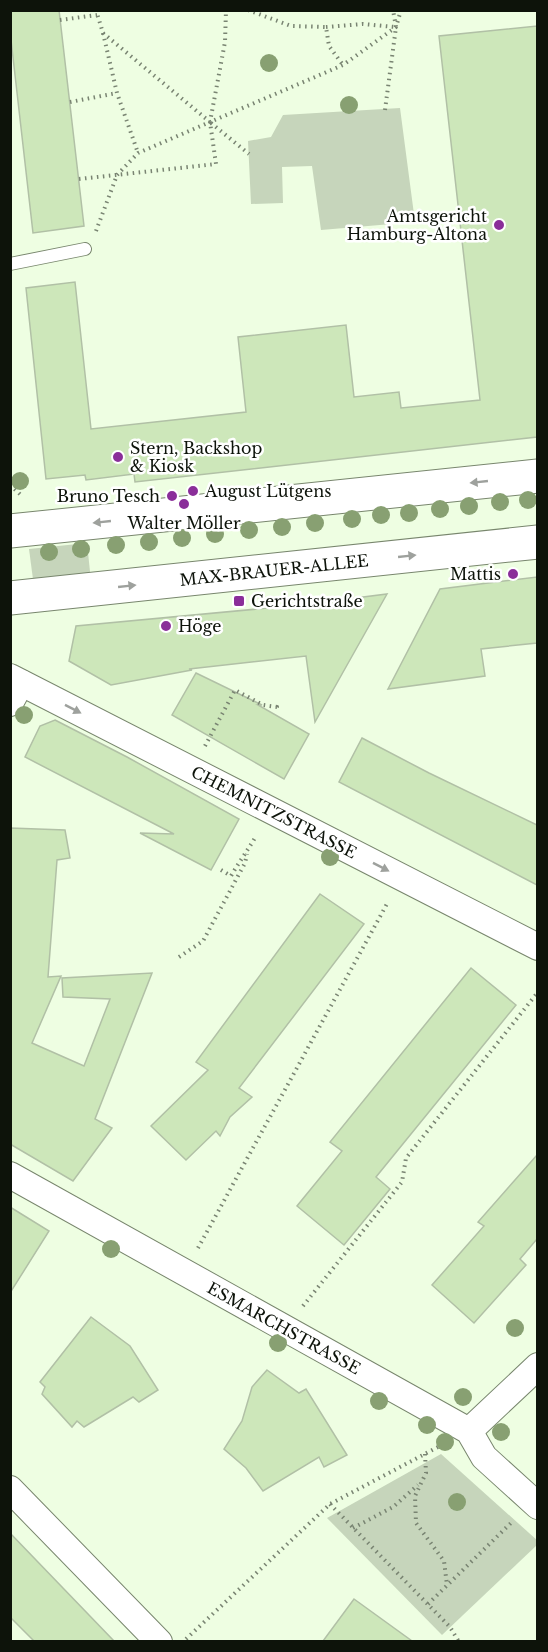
<svg xmlns="http://www.w3.org/2000/svg" width="548" height="1652" font-family="'Libre Baskerville',serif">
<rect width="100%" height="100%" fill="#eefee2"/>
<!-- green -->
<g fill="#c6d5bb">
<path d="M400,108L415,222L321,230L312,166L282,167L283,203L251,204L248,141L271,137L283,115Z"/>
<path d="M87,543L91,581L34,587L29,549Z"/>
<path d="M441,1454L538,1541L537,1545L442,1635L327,1518Z"/>
</g>
<!-- building -->
<g fill="#cde7ba" stroke="#b1c0a6" stroke-width="1.5">
<path d="M10,10H59L84,226L33,233L10,31Z"/>
<path d="M537,26V437L135,482L134,474L86,480L85,475L46,479L26,288L75,282L91,429L246,412L238,337L346,325L354,397L399,392L401,408L480,400L439,36Z"/>
<path d="M537,577V643L481,649L485,676L388,689L440,589Z"/>
<path d="M387,594L315,722L306,656L189,669L192,670L111,685L69,661L76,626L300,605Z"/>
<path d="M196,673L262,705H258L309,734L284,779L172,715Z"/>
<path d="M55,720L127,757L239,819L211,870L140,833L174,834L25,757L40,726Z"/>
<path d="M362,738L429,773L537,825V885L339,782Z"/>
<path d="M10,828L65,830L70,858L57,860L48,977L61,976L32,1043L84,1066L110,999L63,997L62,978L152,973L95,1119L112,1128L73,1181L10,1144Z"/>
<path d="M320,894L364,924L239,1088L252,1097L230,1117L220,1136L216,1131L186,1160L151,1126L208,1070L196,1062Z"/>
<path d="M471,968L516,1005L376,1177L390,1189L344,1245L297,1206L342,1151L330,1142Z"/>
<path d="M537,1155V1239L520,1259L526,1265L474,1323L432,1285L484,1226L478,1222Z"/>
<path d="M10,1207L49,1231L10,1293Z"/>
<path d="M91,1317L130,1346L158,1390L139,1402L133,1397L84,1427L77,1421L72,1427L42,1394L45,1387L40,1382Z"/>
<path d="M267,1370L299,1393L306,1389L347,1455L324,1467L319,1457L263,1491L246,1468L224,1449L242,1421L252,1387Z"/>
<path d="M10,1533L114,1641H34L10,1617Z"/>
<path d="M354,1599L412,1641H323Z"/>
</g>
<g fill="none" stroke-linecap="round" stroke-linejoin="round">
<!-- service casing -->
<g stroke="#78866d" stroke-width="14">
<path id="service" d="M10,264L85,249"/>
</g>
<!-- minor casing -->
<g stroke="#78866d" stroke-width="28">
<g id="minor">
<path d="M10,677L538,947"/>
<path d="M10,703L21,683"/>
<path d="M10,1175L469,1431L484,1457L538,1506"/>
<path d="M469,1431L538,1366"/>
<path d="M10,1489L159,1642"/>
</g>
</g>
<!-- secondary casing -->
<g stroke="#78866d" stroke-width="35">
<g id="secondary">
<path d="M10,531L538,476"/>
<path d="M10,598L538,542"/>
</g>
</g>
<!-- path -->
<g stroke="#798472" stroke-width="4" stroke-dasharray="1.5 4.5" stroke-linecap="butt">
<path d="M96,10L103,33L210,122L343,65L396,27L401,10"/>
<path d="M248,10L291,26L326,27L329,46L343,65"/>
<path d="M60,20L97,15"/>
<path d="M326,27L363,24L395,27"/>
<path d="M103,33L117,93L138,153"/>
<path d="M70,102L117,93"/>
<path d="M385,110L396,27L393,10"/>
<path d="M211,123L249,154"/>
<path d="M79,179L216,164L210,122"/>
<path d="M96,231L117,175L138,153L210,122L225,42L226,10"/>
<path d="M10,485L22,496"/>
<path d="M205,746L235,690L263,705L277,707L275,711"/>
<path d="M221,870L231,876C239,862 248,850 256,836"/>
<path d="M179,957L203,941L245,863L247,854"/>
<path d="M198,1248L388,902"/>
<path d="M303,1306L402,1182L406,1158L538,992"/>
<path d="M425,1454L426,1473L415,1496L416,1523L444,1561L447,1585"/>
<path d="M330,1504L450,1627L459,1642"/>
<path d="M353,1528L393,1507L418,1485"/>
<path d="M428,1604L513,1521"/>
<path d="M186,1639L330,1504L438,1447"/>
</g>
<!-- service -->
<use href="#service" stroke="#fff" stroke-width="12"/>
<!-- minor -->
<use href="#minor" stroke="#fff" stroke-width="26"/>
<!-- secondary -->
<use href="#secondary" stroke="#fff" stroke-width="33"/>
</g>
<!-- trees -->
<g fill="#88a072">
<circle cx="269" cy="63" r="9"/>
<circle cx="349" cy="105" r="9"/>
<circle cx="20" cy="481" r="9"/>
<circle cx="528" cy="500" r="9"/>
<circle cx="500" cy="502" r="9"/>
<circle cx="469" cy="506" r="9"/>
<circle cx="440" cy="509" r="9"/>
<circle cx="409" cy="513" r="9"/>
<circle cx="381" cy="515" r="9"/>
<circle cx="352" cy="519" r="9"/>
<circle cx="315" cy="523" r="9"/>
<circle cx="282" cy="527" r="9"/>
<circle cx="249" cy="530" r="9"/>
<circle cx="215" cy="534" r="9"/>
<circle cx="182" cy="538" r="9"/>
<circle cx="149" cy="542" r="9"/>
<circle cx="116" cy="545" r="9"/>
<circle cx="81" cy="549" r="9"/>
<circle cx="49" cy="552" r="9"/>
<circle cx="24" cy="715" r="9"/>
<circle cx="330" cy="857" r="9"/>
<circle cx="111" cy="1249" r="9"/>
<circle cx="515" cy="1328" r="9"/>
<circle cx="278" cy="1343" r="9"/>
<circle cx="463" cy="1397" r="9"/>
<circle cx="379" cy="1401" r="9"/>
<circle cx="427" cy="1425" r="9"/>
<circle cx="501" cy="1432" r="9"/>
<circle cx="445" cy="1442" r="9"/>
<circle cx="457" cy="1502" r="9"/>
</g>
<!-- one-way arrows -->
<defs><path id="oneway-solid" d="M-6-.8H1V-3.2L6.5 0L1 3.2V.8H-6Z" transform="scale(1.5)"/></defs>
<g fill="#9ea19d">
<use href="#oneway-solid" transform="translate(479 482) rotate(174)"/>
<use href="#oneway-solid" transform="translate(102 522) rotate(174)"/>
<use href="#oneway-solid" transform="translate(407 556) rotate(-6)"/>
<use href="#oneway-solid" transform="translate(127 586) rotate(-6)"/>
<use href="#oneway-solid" transform="translate(73 709) rotate(27)"/>
<use href="#oneway-solid" transform="translate(381 867) rotate(27)"/>
</g>
<!-- markers -->
<g fill="#8a2e99" stroke="#fff" stroke-width="2">
<circle cx="499" cy="225" r="6"/>
<circle cx="118" cy="457" r="6"/>
<circle cx="193" cy="491" r="6"/>
<circle cx="172" cy="496" r="6"/>
<circle cx="184" cy="504" r="6"/>
<circle cx="513" cy="574" r="6"/>
<rect x="233" y="595" width="12" height="12" rx="3"/>
<circle cx="166" cy="626" r="6"/>
</g>
<g text-anchor="middle" dominant-baseline="central" stroke-width="5" stroke-linejoin="round" paint-order="stroke">
<!-- poi labels -->
<g font-size="16" fill="#0d130a" stroke="#fff" text-anchor="start">
<text x="487" y="216" text-anchor="end">Amtsgericht<tspan x="487" dy="18">Hamburg-Altona</tspan></text>
<text x="130" y="448">Stern, Backshop<tspan x="130" dy="18">&amp; Kiosk</tspan></text>
<text x="205" y="491">August Lütgens</text>
<text x="160" y="496" text-anchor="end">Bruno Tesch</text>
<text x="184" y="523" text-anchor="middle">Walter Möller</text>
<text x="501" y="574" text-anchor="end">Mattis</text>
<text x="251" y="601">Gerichtstraße</text>
<text x="178" y="626">Höge</text>
</g>
<!-- street labels -->
<g font-size="16" fill="#0d130a" stroke="#fff">
<text transform="translate(274 570) rotate(-6)">MAX-BRAUER-ALLEE</text>
<text transform="translate(274 812) rotate(27)">CHEMNITZSTRASSE</text>
<text transform="translate(284 1328) rotate(29)">ESMARCHSTRASSE</text>
</g>
</g>
<!-- border -->
<rect width="548" height="1652" fill="none" stroke="#0d130a" stroke-width="24"/>
</svg>
